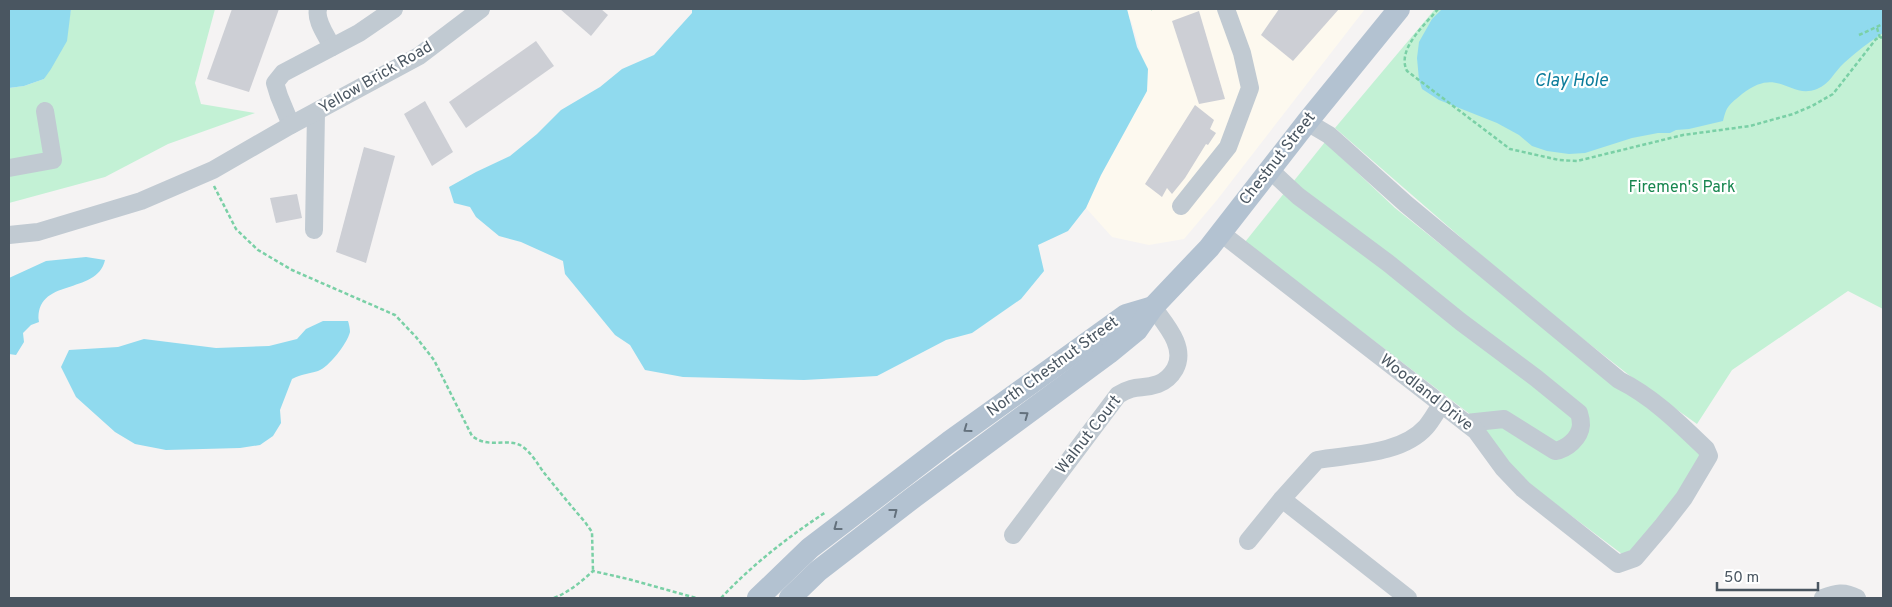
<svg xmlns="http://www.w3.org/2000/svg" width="1892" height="607" font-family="Overpass,sans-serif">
<rect width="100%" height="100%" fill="#f5f3f3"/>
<!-- commercial -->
<path fill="#fdf9ef" d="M1110,9H1365L1217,200L1184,239L1149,245L1112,237L1086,208L1095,186L1128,126L1142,57L1131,20Z"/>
<!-- green -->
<g fill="#c3f1d5">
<path d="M71,9H215L195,83L201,104L255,113L168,144L105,177L9,203V88L24,86L44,79L68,24Z"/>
<path d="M1435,9H1883V309L1848,291L1732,370L1697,424L1634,379L1527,295L1335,128Z"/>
<path d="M1325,142L1395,208L1618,386L1632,393L1696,447L1701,459L1636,552L1622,554L1521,478L1471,415L1245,242Z"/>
</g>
<!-- water -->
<g fill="#90daee">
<path d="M9,9H71L67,41L51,69L44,79L24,86L9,88Z"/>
<path d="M692,9H1127L1137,47L1148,69L1147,91L1101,175L1086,208L1068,231L1038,245L1044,271L1021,299L972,333L946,340L877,376L804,380L683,377L645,370L630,345L615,335L565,274L563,261L521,242L499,236L476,217L470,207L454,203L449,187L476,172L510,156L537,134L561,110L600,87L622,69L654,55L692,13Z"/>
<path d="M1442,9H1883V33C1869,42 1856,52 1844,63C1834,72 1830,84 1817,89C1789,100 1779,65 1742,94C1729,105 1727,105 1723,121L1689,129L1676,130L1670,133H1658L1632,138L1585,153L1569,154L1547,151L1532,146L1519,135L1497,123L1439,100L1422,89L1419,80L1417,58L1419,42L1432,19Z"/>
<path d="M86,257L105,260C97,296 34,277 39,322L31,325L23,333L24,342L16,355L9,354V278L46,261Z"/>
<path d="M323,321H348C349,324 350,329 350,332C347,344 329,367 318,371C308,374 302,374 292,379L280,410L281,423L273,436L260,445L240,448L166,450L135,444L115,432L76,397L61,367L69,350L118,347L144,339L216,348L269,346L297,339L306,329Z"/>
</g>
<!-- building -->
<g fill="#cdcfd5">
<path d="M232,9H279L249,92L207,79Z"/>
<path d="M560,9H601L608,15L591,36Z"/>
<path d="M1279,9H1339L1293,61L1261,35Z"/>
<path d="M1199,11L1225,99L1199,104L1172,21Z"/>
<path d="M536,41L554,66L466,128L449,102Z"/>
<path d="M425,101L453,152L432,166L404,114Z"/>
<path d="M1195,105L1214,120L1210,129L1216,133L1208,145L1206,144L1185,178L1172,194L1167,188L1162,197L1145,184Z"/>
<path d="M364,147L395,156L366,263L336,252Z"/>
<path d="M297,194L302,218L276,223L270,198Z"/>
</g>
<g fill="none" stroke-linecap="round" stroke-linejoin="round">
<!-- path -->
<g stroke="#7ad0a6" stroke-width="2.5" stroke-dasharray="4 2.5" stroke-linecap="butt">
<path d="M1151,9H1152"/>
<path d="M1438,9C1426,24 1396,49 1407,71L1510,149L1559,160L1577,161L1683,135L1750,126L1793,114L1812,106L1833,94L1876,39L1883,37"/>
<path d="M1877,28L1880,38"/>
<path d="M1859,35L1883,24"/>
<path d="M214,186L236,229L258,250L292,270L395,315L416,337L434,360L472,436C489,449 505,438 520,445C531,451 538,465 545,474C558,490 571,506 585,522L592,532L593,571"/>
<path d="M554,598C569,592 581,582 593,571L628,579L696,598"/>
<path d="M721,598C752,565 788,537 826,512"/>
</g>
<!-- minor -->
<g stroke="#c1cad2" stroke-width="18">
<path d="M318,9C315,21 327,36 332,47"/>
<path d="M291,125L279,96L275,83L283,73L359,33L394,9"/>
<path d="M9,168L53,160L45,111"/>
<path d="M1269,169L1298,196L1388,263L1461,322L1536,378L1579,413C1580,416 1581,421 1581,425C1580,438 1567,449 1555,451L1504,419L1466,423"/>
<path d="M1181,206L1228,147L1250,88L1242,53L1226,9"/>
<path d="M314,230L316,112"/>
<path d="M1221,233L1476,431L1503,468L1523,489L1618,564L1635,558L1663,525L1684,498L1709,456L1706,449C1679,423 1653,397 1619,380L1406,204L1329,135L1307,122"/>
<path d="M9,235L38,232L141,201L213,170L291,125L419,56L481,9"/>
<path d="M1282,499L1408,598"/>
<path d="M1013,535L1118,395C1136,384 1141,390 1158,384C1166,381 1171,376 1175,369C1187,347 1165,324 1153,307"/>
<path d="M1248,541L1282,499L1317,460C1351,454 1401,455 1426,427C1432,420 1436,412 1441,405"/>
<path d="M1823,598C1836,593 1844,591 1857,598"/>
</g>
<!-- major -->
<g stroke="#b3c2d1" stroke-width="22">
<path d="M758,598L810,548L949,442L1126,315L1153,307"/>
<path d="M790,598L818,571L914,497L1109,353L1137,330L1153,307L1209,248L1307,122L1399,9"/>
</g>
</g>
<!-- one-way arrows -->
<defs><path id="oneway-chevron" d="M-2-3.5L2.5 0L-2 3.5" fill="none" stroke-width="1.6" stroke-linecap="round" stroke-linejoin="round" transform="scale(1.25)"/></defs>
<g stroke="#64717d">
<use href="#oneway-chevron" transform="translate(1025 415) rotate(-36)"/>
<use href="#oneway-chevron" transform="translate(967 429) rotate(144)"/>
<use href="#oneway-chevron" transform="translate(894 512) rotate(-38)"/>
<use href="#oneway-chevron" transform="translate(837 527) rotate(143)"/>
</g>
<g text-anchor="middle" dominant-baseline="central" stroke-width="4.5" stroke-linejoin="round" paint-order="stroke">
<!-- street labels -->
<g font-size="16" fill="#4a5661" stroke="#fff">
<text transform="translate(376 78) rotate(-30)">Yellow Brick Road</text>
<text transform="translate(1278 159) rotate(-52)">Chestnut Street</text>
<text transform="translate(1053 367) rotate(-36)">North Chestnut Street</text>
<text transform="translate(1426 393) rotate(38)">Woodland Drive</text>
<text transform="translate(1089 435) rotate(-52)">Walnut Court</text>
</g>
<!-- park labels -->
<g font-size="16" fill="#17864f" stroke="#fff">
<text x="1682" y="188">Firemen's Park</text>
</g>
<!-- water labels -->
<g font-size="18" font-style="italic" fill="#0c7c9b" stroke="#fff">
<text x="1571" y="81">Clay Hole</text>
</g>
</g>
<!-- border -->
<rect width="1892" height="607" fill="none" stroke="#4a5661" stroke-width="20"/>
<!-- scale -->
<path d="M1717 582v8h101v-8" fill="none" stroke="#4a5661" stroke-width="2.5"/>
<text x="1724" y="582" font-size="15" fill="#4a5661" stroke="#ffffff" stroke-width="4" paint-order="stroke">50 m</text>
</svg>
